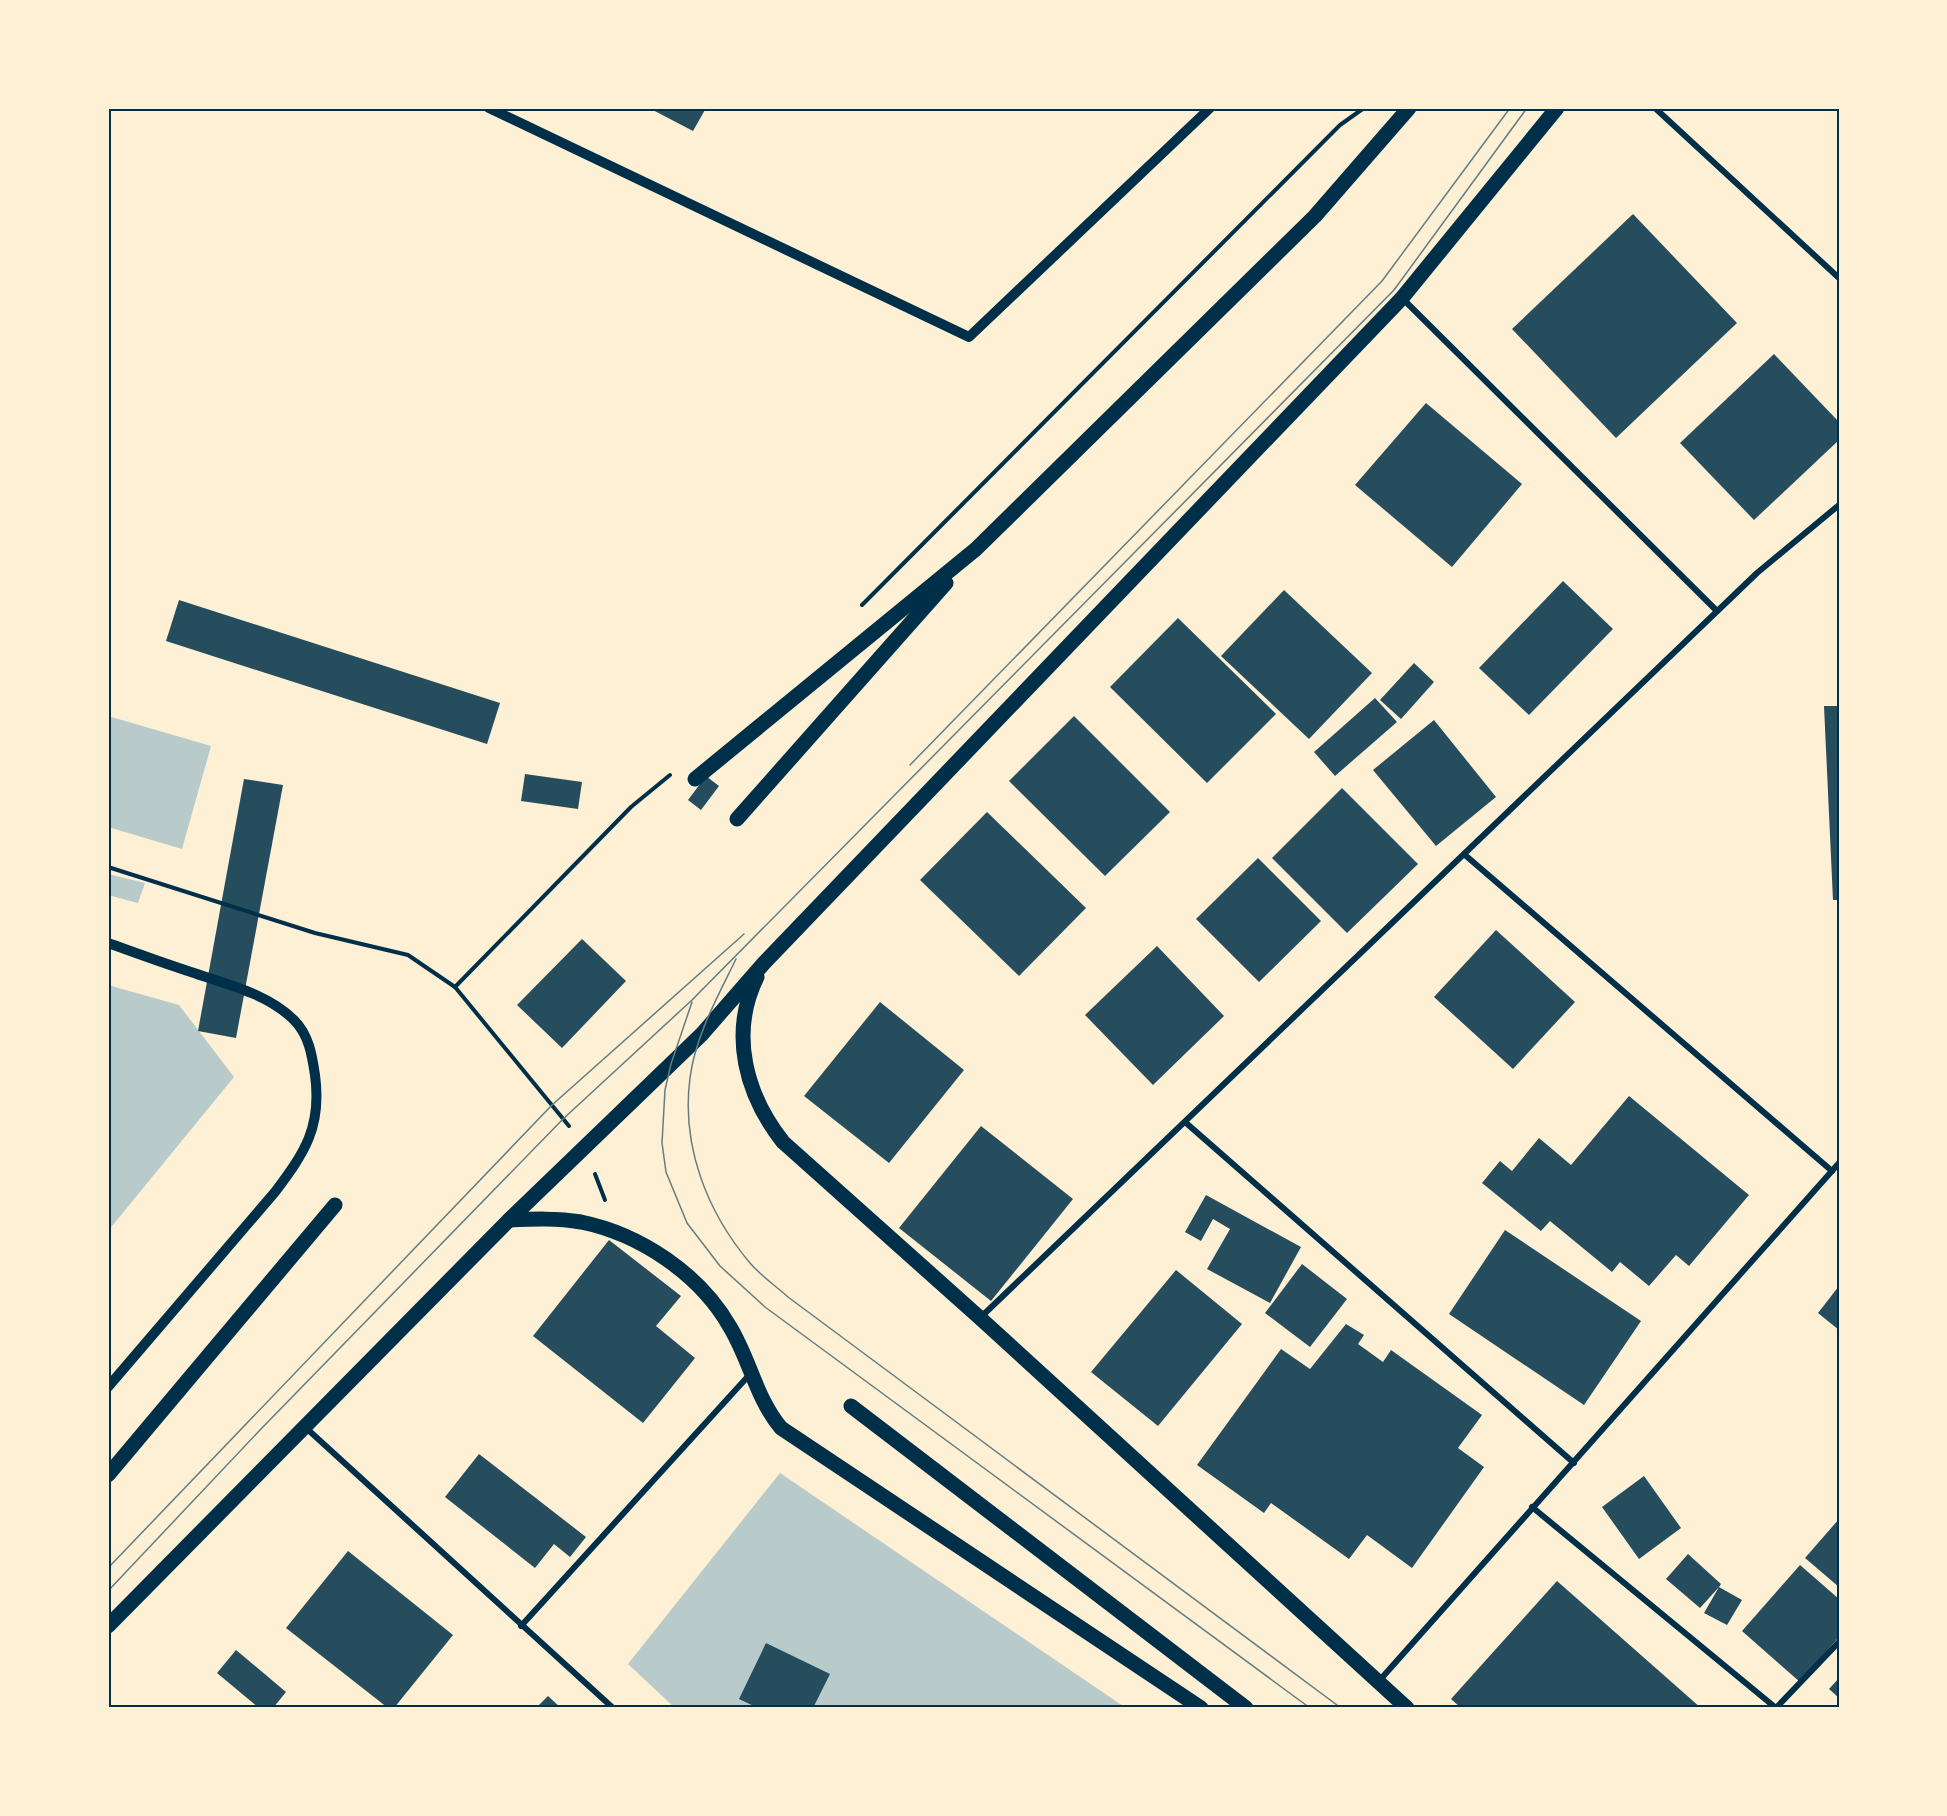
<svg xmlns="http://www.w3.org/2000/svg" width="1947" height="1816" font-family="'Archivo Narrow',sans-serif">
<rect width="100%" height="100%" fill="#fdf0d5"/>
<!-- green -->
<g fill="#b9caca">
<path d="M108,716L211,746L182,849L108,827Z"/>
<path d="M108,874L145,883L138,903L108,895Z"/>
<path d="M108,985L179,1005L234,1077L108,1231Z"/>
<path d="M780,1473L1126,1708H675L628,1664Z"/>
</g>
<!-- building -->
<g fill="#264d5e">
<path d="M649,108H706L693,131Z"/>
<path d="M1633,214L1737,323L1616,438L1512,329Z"/>
<path d="M1774,354L1839,422V440L1754,520L1680,443Z"/>
<path d="M1426,403L1522,484L1452,567L1355,485Z"/>
<path d="M1563,581L1613,629L1529,715L1479,668Z"/>
<path d="M1284,590L1372,673L1309,739L1221,656Z"/>
<path d="M179,600L500,703L487,744L166,641Z"/>
<path d="M1178,618L1276,714L1207,783L1110,687Z"/>
<path d="M1414,663L1434,682L1401,719L1380,700Z"/>
<path d="M1375,698L1397,722L1335,776L1314,752Z"/>
<path d="M1824,706H1839V900H1833Z"/>
<path d="M1074,716L1170,812L1105,876L1009,781Z"/>
<path d="M1434,720L1496,797L1436,846L1373,770Z"/>
<path d="M525,774L582,782L578,809L521,801Z"/>
<path d="M706,776L719,786L701,810L688,800Z"/>
<path d="M244,779L283,785L236,1038L198,1031Z"/>
<path d="M1342,788L1418,864L1347,933L1272,858Z"/>
<path d="M987,812L1086,908L1019,976L920,880Z"/>
<path d="M1258,858L1321,921L1259,982L1196,919Z"/>
<path d="M1496,930L1575,1002L1513,1069L1434,997Z"/>
<path d="M582,939L626,981L562,1048L517,1005Z"/>
<path d="M1157,946L1224,1016L1153,1085L1085,1015Z"/>
<path d="M880,1002L964,1070L889,1163L804,1096Z"/>
<path d="M1629,1096L1749,1195L1689,1266L1676,1255L1649,1286L1620,1262L1612,1272L1550,1221L1541,1231L1482,1183L1500,1161L1512,1171L1539,1138L1571,1165Z"/>
<path d="M981,1126L1073,1199L991,1301L899,1228Z"/>
<path d="M1206,1195L1301,1247L1270,1303L1207,1269L1230,1229L1213,1219L1201,1241L1185,1232Z"/>
<path d="M1505,1230L1641,1321L1584,1405L1449,1314Z"/>
<path d="M609,1240L681,1296L656,1326L695,1358L643,1423L533,1336Z"/>
<path d="M1302,1264L1347,1299L1310,1347L1265,1313Z"/>
<path d="M1176,1270L1242,1324L1158,1426L1091,1372Z"/>
<path d="M1839,1286V1330L1818,1313Z"/>
<path d="M1346,1324L1364,1335L1358,1344L1383,1362L1391,1350L1482,1415L1458,1448L1484,1467L1412,1568L1367,1535L1349,1559L1271,1503L1264,1513L1197,1465L1281,1349L1310,1369Z"/>
<path d="M479,1454L586,1537L570,1557L554,1544L535,1568L445,1497Z"/>
<path d="M1644,1476L1681,1528L1639,1559L1602,1507Z"/>
<path d="M1839,1519V1587L1805,1558Z"/>
<path d="M348,1551L453,1635L394,1708H388L286,1628Z"/>
<path d="M1688,1554L1721,1584L1719,1587L1742,1600L1727,1625L1704,1613L1719,1587L1700,1608L1666,1579Z"/>
<path d="M1800,1565L1839,1599V1637L1800,1682L1742,1631Z"/>
<path d="M1557,1581L1701,1708H1461L1451,1699Z"/>
<path d="M766,1643L830,1674L813,1708H758L739,1699Z"/>
<path d="M236,1650L286,1692L273,1708H259L217,1673Z"/>
<path d="M1839,1678V1698L1829,1689Z"/>
<path d="M548,1696L561,1708H536Z"/>
</g>
<g fill="none" stroke-linecap="round" stroke-linejoin="round">
<!-- path -->
<g stroke="#003049" stroke-width="4">
<path d="M862,605L1340,125L1364,108"/>
<path d="M108,867L315,933L408,955L455,987"/>
<path d="M569,1126L455,987L631,807L670,775"/>
<path d="M595,1174L605,1200"/>
</g>
<!-- minor -->
<g stroke="#003049" stroke-width="6">
<path d="M1655,108L1839,278"/>
<path d="M1403,299L1717,611"/>
<path d="M1465,855L1832,1171"/>
<path d="M1185,1122L1574,1463"/>
<path d="M981,1317L1757,573L1839,505"/>
<path d="M305,1427L613,1708"/>
<path d="M1532,1507L1776,1708"/>
<path d="M521,1626L751,1373"/>
<path d="M1379,1681L1839,1163"/>
<path d="M1776,1708L1839,1642"/>
</g>
<!-- tertiary -->
<g stroke="#003049" stroke-width="10">
<path d="M489,108L969,337L1210,108"/>
<path d="M108,943C136,953 163,963 191,972C225,984 267,993 294,1020C309,1035 312,1055 315,1075C322,1127 305,1152 275,1192L108,1387"/>
</g>
<!-- primary -->
<g stroke="#003049" stroke-width="15">
<path d="M695,779L976,549L1315,216L1409,108"/>
<path d="M737,819L946,583"/>
<path d="M757,977C729,1034 746,1095 783,1142L980,1318L1407,1708"/>
<path d="M509,1220C533,1219 557,1218 581,1222C640,1234 700,1274 730,1327C750,1360 756,1398 781,1428L1201,1708"/>
<path d="M851,1406L1246,1708"/>
<path d="M108,1475L335,1205"/>
<path d="M108,1626L509,1220L702,1034L764,963L1402,298L1557,108"/>
</g>
<!-- tram -->
<g stroke="#657d81" stroke-width="1.5">
<path d="M910,765L1382,281L1510,108"/>
<path d="M736,959C718,996 695,1037 690,1078C681,1146 707,1212 750,1263C761,1276 776,1286 788,1297L1341,1708"/>
<path d="M692,1002L671,1064L665,1090L662,1143L666,1172L687,1223L720,1266L765,1307L1310,1708"/>
<path d="M108,1568L552,1105L744,934"/>
<path d="M108,1591L260,1430L563,1119L692,1000L1394,290L1527,108"/>
</g>
</g>
<!-- border -->
<rect width="1947" height="1816" fill="none" stroke="#fdf0d5" stroke-width="219"/>
<rect x="110" y="110" width="1728" height="1596" fill="none" stroke="#003049" stroke-width="2"/>
</svg>
